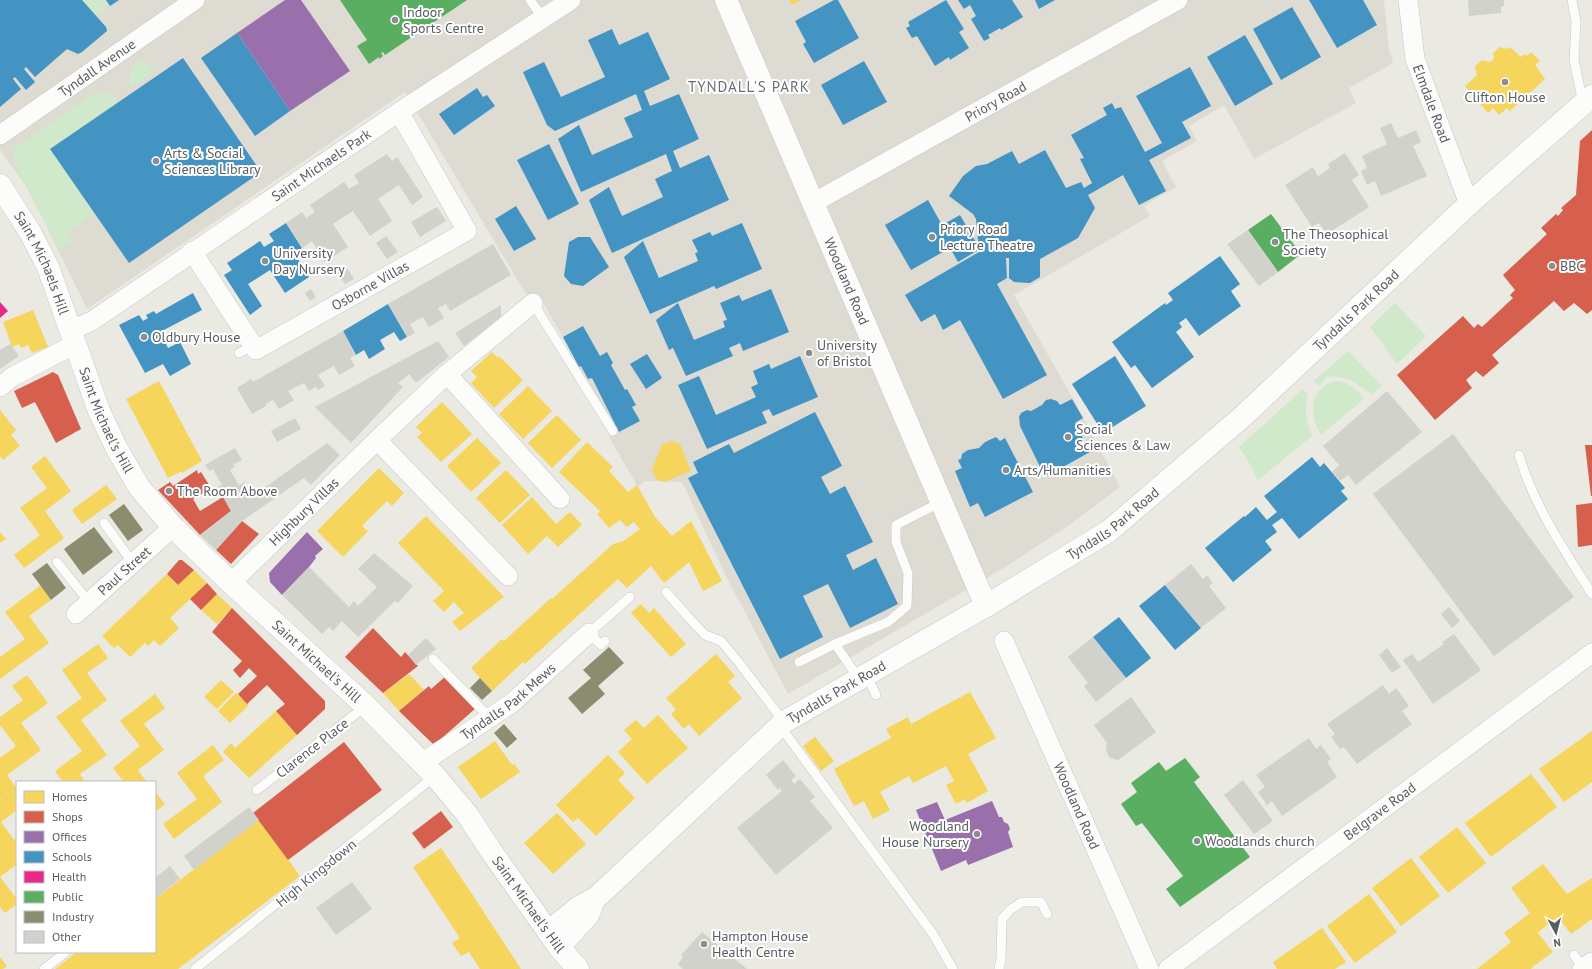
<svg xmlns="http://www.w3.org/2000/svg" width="1592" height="969" font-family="'PT Sans',sans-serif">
<rect width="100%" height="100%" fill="#eae9e2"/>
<!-- education -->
<path fill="#dddbd2" d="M0,0H1384L1389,49L1393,63L1349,88L1356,103L1254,159L1224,105L1189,126L1197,141L1162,161L1176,187L1144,206L1150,216L1014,295L1072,397L1120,487L1065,528L1007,566L788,694L727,578L682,482L644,481L638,487L609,437L616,432L539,295L529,299L405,92L87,309L29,190L0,150Z"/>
<!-- green -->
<g fill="#d0e9cb">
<path d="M82,0H106L110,6L97,16Z"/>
<path d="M144,59L154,72L132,87L129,84L132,68Z"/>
<path d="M96,92L112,95L118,103L50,149L95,213L67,233L72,240L59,249L13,162L15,148Z"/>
<path d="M1395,303L1426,336L1397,364L1370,327Z"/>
<path d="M1348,351L1382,386L1371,394C1355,382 1348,375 1327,377L1319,386L1314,381Z"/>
<path d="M1334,381C1348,381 1355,388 1364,399L1321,435C1309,413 1308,392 1334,381Z"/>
<path d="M1303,389L1308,394C1304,410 1306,420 1312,436L1258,480L1247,459L1239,447Z"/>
</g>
<!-- homes -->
<g fill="#f6d55c">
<path d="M789,0H801L792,5Z"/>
<path d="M1500,47L1507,49L1510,47L1521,57L1524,54L1527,56L1531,52L1540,61L1535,65L1545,79L1510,111L1507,108L1499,115L1493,108L1488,113L1465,86L1477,75L1475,66L1482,60L1490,62L1494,59L1493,53Z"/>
<path d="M33,310L48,347L32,353L28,345L21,348L19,344L12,347L3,322Z"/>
<path d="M492,352L498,358L499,356L523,380L494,408L471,383L477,377L471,371Z"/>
<path d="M159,381L202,461L182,473V471L168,478L126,399Z"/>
<path d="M528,386L552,411L523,439L499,414Z"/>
<path d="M442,402L472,434L441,462L417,437L422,433L416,427Z"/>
<path d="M0,410L16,430L11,435L20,446L3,460L0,456Z"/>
<path d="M557,415L581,440L552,468L528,443Z"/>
<path d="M477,438L501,463L471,492L447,466Z"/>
<path d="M672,441L680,444L691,471L664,482L656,479L652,470L662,444Z"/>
<path d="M587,442L613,467L609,471L628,492L637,485L655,517L672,536L691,521L722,581L703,591L689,562L664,583L651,566L627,588L618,579L525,664L523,662L492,691L471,668L502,639L504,641L551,598L552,599L613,544L622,542L640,529L634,522L627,527L620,520L609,528L597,514L600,511L559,472Z"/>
<path d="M45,456L71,491L45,511L64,538L24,568L14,555L40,535L20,508L47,488L31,467Z"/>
<path d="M379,468L404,493L392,506L387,501L362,526L368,531L343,557L317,531Z"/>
<path d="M506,470L530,495L500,523L476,498Z"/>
<path d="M106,485L117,499L82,524L72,510Z"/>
<path d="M532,497L556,524L570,512L582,525L558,547L547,536L528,554L502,525Z"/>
<path d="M426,516L504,597L460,631L452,622L464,613L454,602L444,612L433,601L444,591L398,543Z"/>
<path d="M0,532L6,539L0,543Z"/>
<path d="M194,570L207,583L170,618L179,628L160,646L154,640L148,646L145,643L130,657L118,645L114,648L102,636L167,574L177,585Z"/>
<path d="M41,585L51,600L29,616L49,643L0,679V657L25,639L5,612Z"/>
<path d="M217,594L232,608L217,624L201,610Z"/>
<path d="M641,604L649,613L654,608L686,644L671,657L631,613Z"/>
<path d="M98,644L108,658L87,673L107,700L81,720L107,755L80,774L85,782H63L55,771L82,751L56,717L82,698L62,670Z"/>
<path d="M716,654L735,676L728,682L742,698L699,736L689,724L684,729L671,714L676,710L666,698Z"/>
<path d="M409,674L424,690L399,711L383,693Z"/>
<path d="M27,675L48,703L21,723L41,750L7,775L17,789V810L1,822L14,840L17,838V864L0,877L17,899V904L5,913L0,907V801L1,800L0,798V758L16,746L0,725V717L23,700L12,686Z"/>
<path d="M221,680L234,692L217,709L204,697Z"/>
<path d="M970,692L996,738L968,754L988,791L967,803L965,799L956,804L946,785L954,781L946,766L913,783L909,776L880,792L890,810L873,819L864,801L854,806L834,769L891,738L886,729L908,717L911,724Z"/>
<path d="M236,693L249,705L230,723L218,711Z"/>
<path d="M155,694L165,708L144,724L164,750L138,770L147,782H124L113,768L140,746L120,721Z"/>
<path d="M276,711L297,735L249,778L223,752L231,743L235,748Z"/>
<path d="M658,715L688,748L647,784L618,752L632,739L624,730L636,720L644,728Z"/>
<path d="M1592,731V782L1564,802L1539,769Z"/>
<path d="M815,737L834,761L821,771L803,746Z"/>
<path d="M495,741L512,765L514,764L520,772L481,799L458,767Z"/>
<path d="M213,745L224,760L203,776L222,802L174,839L163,824L197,799L177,773Z"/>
<path d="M608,755L625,773L618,780L635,798L596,836L578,818L573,822L556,805Z"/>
<path d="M1531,774L1557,807L1491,857L1465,823Z"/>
<path d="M155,792L165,804L155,812Z"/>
<path d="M557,813L586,844L553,874L524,843Z"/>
<path d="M259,820L300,876L178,969H55L77,952H155V899Z"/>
<path d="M1457,827L1486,863L1448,893L1419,857Z"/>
<path d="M441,848L472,894L521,969H480L469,952L461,956L456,949L452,943L460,938L413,867Z"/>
<path d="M1411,858L1440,896L1401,926L1372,888Z"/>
<path d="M1543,864L1567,894L1592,878V919L1571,934L1558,917L1542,929L1538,933L1553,952L1531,968L1532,969H1477L1511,942L1504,933L1530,913L1511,888Z"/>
<path d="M1369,894L1397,932L1355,963L1327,926Z"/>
<path d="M1322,928L1346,962L1335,969H1277L1273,962Z"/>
<path d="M0,957L7,966L3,969H0Z"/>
</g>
<!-- shops -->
<g fill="#d6604d">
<path d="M1592,130V310L1587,314L1574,303L1564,311L1554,301L1492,355L1499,363L1483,377L1476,371L1466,380L1472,388L1435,420L1397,375L1463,316L1474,328L1478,324L1482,327L1513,298L1510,295L1515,290L1503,275L1547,234L1541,228L1556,214L1558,216L1563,210L1561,208L1576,195L1580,141Z"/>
<path d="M53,372L58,375L81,429L56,443L35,402L22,408L14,391Z"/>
<path d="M1585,445H1592V496H1591Z"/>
<path d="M197,470L198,474L201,472L211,488L193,499L200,511L223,497L231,511L200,535L158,490L170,482L173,486Z"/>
<path d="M1592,503V545L1578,547L1576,505Z"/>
<path d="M242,521L259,534L231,564L216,550Z"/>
<path d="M179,560H182L194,570L178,585L167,574Z"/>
<path d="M207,583L217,594L201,610L190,599Z"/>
<path d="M232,608L325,701V709L297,735L276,711L285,704L267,685L247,704L238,694L257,676L249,668L240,678L233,670L242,661L212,632Z"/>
<path d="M373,628L401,657L405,652L418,666L383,693L345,657Z"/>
<path d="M446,676L476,708L434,745L399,711L429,686L431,689Z"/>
<path d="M344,742L382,790L288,860L253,813Z"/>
<path d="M441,811L453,827L424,849L412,833Z"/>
</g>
<!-- offices -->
<g fill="#9970ab">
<path d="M285,0H301L350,71L290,111L237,33Z"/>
<path d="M307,532L323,549L315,556L316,558L309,567L282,595L270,582L269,573Z"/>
<path d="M992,801L999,817H1002L1004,822L1008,824L1010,829L1008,832L1013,847L968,865L966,860L941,871L916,810L937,802L945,820Z"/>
</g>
<!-- schools -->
<g fill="#4393c3">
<path d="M0,0H82L106,27L107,31L82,52L78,54L67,49L35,77L26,67L24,69L35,82L26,90L15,77L13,79L21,89L0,107Z"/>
<path d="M106,0H119L110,6Z"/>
<path d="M834,0H838L859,38L814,63L803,44L806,42L795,21Z"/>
<path d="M946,0L964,29L959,32L969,48L950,60L949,57L935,66L917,36L912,38L906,28L910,26L908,22Z"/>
<path d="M958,0H1012L1023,17L1001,30L1000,28L988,35L990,38L984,41L971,19L976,16L970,5L964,9Z"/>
<path d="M1035,0H1055L1039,9Z"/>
<path d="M1309,0H1363L1377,25L1337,48Z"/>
<path d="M1292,7L1321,57L1281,80L1253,29Z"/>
<path d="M612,29L619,45L648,32L670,79L644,91L650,106L679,94L699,139L673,151L680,168L709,155L729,200L612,253L589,200L609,187L622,216L663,197L655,179L672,171L666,154L581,192L558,139L579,125L592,155L633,137L624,118L642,110L636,94L555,131L547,125L523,72L544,62L561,97L605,77L588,40Z"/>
<path d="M237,33L290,111L255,136L201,58Z"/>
<path d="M1245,35L1273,84L1235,106L1207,57Z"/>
<path d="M183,58L261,172L129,263L50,149Z"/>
<path d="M864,61L887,102L843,125L821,85Z"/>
<path d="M1190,67L1211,106L1182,122L1191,138L1149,160L1166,191L1139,205L1123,175L1088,195L1095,208L1078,238L1040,259V277L1030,283L1014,282L1009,278V258H1006L1007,278L997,284L1047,375L1003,399L960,320L943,330L935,314L921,322L905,295L979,252L976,219L973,214L949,196L963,176L976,166L987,164L1012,151L1019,164L1045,150L1066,188L1081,182L1084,188L1092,183L1080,159L1084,158L1071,135L1107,115L1103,108L1112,103L1115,109L1121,107L1145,152L1162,143L1136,96Z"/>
<path d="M477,88L483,97L487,95L495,106L454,135L439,114Z"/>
<path d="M549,144L579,204L548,220L517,160Z"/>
<path d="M928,200L942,225L960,215L980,249L958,262L950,248L911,270L885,225Z"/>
<path d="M516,206L536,239L514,251L495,219Z"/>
<path d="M286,223L302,248L294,253L309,277L285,293L270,270L248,284L262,306L250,315L224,275L232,270L227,263L260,241L264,247L274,241L269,234Z"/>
<path d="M742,223L762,269L716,289L714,286L650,314L624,257L643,241L659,278L698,261L695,253L698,252L692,240L710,232L712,236Z"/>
<path d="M578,237H590L609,267L583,286L571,284L564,276L569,242Z"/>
<path d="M1220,256L1240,284L1231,291L1241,306L1199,336L1186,318L1179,323L1182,327L1176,332L1194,357L1152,388L1135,365L1131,368L1112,342L1165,303L1166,305L1173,300L1168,293Z"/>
<path d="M771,289L789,332L743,351L740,343L729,348L733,356L686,376L673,348L669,350L656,320L678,303L694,340L725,327L723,321L727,320L720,303L739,295L742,301Z"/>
<path d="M193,293L202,310L160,332L168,348L180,342L191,364L170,376L163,364L145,373L119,325L139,315L143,321L148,318L146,315L154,311L156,314Z"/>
<path d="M388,304L407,337L400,341L394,332L380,340L385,349L369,359L364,350L356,355L343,331Z"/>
<path d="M583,326L600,356L607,352L613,363L611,365L625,390L627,389L636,405L632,407L640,421L619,432L592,378L588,379L581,366L579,367L563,337Z"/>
<path d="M647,354L662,378L646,389L630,364Z"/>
<path d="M800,356L818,397L773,416L769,409L762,412L767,423L707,449L678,385L699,376L716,415L756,397L751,387L758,384L753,371L769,364L771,369Z"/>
<path d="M1115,356L1146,406L1103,433L1072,384Z"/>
<path d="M1051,399L1057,401L1060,405L1072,399L1083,418L1075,423L1090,452L1045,477L1020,426L1019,417L1021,413L1027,410L1031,411L1042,405L1046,400Z"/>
<path d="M815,412L842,466L821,477L830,494L845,486L873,542L846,555L853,570L876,558L898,604L850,628L828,584L803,596L823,637L780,659L688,478L698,473L693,462L729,444L734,453Z"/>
<path d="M996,437L1000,441L1005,438L1033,492L985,517L978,503L970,507L955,471L962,468L958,460L961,459L962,454L968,450L979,448L985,442Z"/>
<path d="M1312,457L1320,467L1324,463L1345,488L1341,491L1348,499L1299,539L1282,518L1272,525L1277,532L1265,541L1272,550L1233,582L1205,548L1244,516L1245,517L1256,507L1267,520L1277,512L1264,496Z"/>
<path d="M1165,585L1201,628L1175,650L1139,606Z"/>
<path d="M1119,617L1151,658L1126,678L1093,637Z"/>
</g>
<!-- health -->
<path fill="#e7298a" d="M0,302L8,311L0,318Z"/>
<!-- public -->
<g fill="#5aae61">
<path d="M340,0H467L385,55L383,52L381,53L383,56L379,59V57L369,64L357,46L367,40Z"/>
<path d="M1271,214L1301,254L1278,272L1248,230Z"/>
<path d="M1185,758L1200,777L1194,782L1250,857L1180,907L1166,889L1183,876L1142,823L1136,826L1121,804L1137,792L1131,783L1159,762L1166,771Z"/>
</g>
<!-- industry -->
<g fill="#8c8c6e">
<path d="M124,504L143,530L128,541L109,515Z"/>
<path d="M94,527L113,552L83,575L64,549Z"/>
<path d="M47,563L66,588L51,600L32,574Z"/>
<path d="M609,647L624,663L598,686L605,694L582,714L568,698L591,678L583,670Z"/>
<path d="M480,678L492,691L482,700L470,688Z"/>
<path d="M504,724L517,739L507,748L494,733Z"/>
</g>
<!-- building -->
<g fill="#d2d2cd">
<path d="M1468,0H1504V6H1501V13L1469,16Z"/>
<path d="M1391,123L1398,138L1416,130L1421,142L1413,146L1427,176L1381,196L1375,181L1367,185L1361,171L1367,168L1362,156L1387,144L1380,128Z"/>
<path d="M1345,153L1359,175L1352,180L1369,207L1327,234L1319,223L1312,227L1285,185L1313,167L1318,176L1330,168L1328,164Z"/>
<path d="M387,154L392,161L397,157L423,197L412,205L399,185L378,199L392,221L370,236L353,211L333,224L348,247L325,262L312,241L302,248L286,223L302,212L306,218L315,212L310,205L344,182L349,189L359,183L354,175Z"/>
<path d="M437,207L446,221L420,237L411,222Z"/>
<path d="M1248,230L1278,272L1259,286L1227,244Z"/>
<path d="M386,236L398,252L387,259L376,243Z"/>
<path d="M493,244L511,275L450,311L446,304L438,308L444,318L429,327L423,317L410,324L415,333L407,337L388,304Z"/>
<path d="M345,265L354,279L345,284L336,271Z"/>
<path d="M311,289L316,297L310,301L305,293Z"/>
<path d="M501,305V317L464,346L455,333Z"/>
<path d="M343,331L356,355L350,358L355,366L339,375L334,366L318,375L325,386L318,390L316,387L309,391L304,383L288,391L294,400L279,409L273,400L266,404V406L252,414L237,388L251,379L253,382Z"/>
<path d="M438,341L449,357L416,383L409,374L398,383L403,387L351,443L315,407Z"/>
<path d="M10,344L19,356L0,369V350Z"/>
<path d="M1387,391L1422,432L1356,485L1348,475L1340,481L1332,472L1339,465L1323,446Z"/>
<path d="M295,418L301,429L277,442L271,431Z"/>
<path d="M1453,434L1574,597L1494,656L1373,494Z"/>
<path d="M327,443L340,455L311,485L304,478L242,521L216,550L200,535L231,511L218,487L222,485L213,469L209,471L205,465L235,448L242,460L233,465L235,467L230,470L239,485L244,482L253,496Z"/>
<path d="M374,553L413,586L398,603L395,601L358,637L342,621L333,631L329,627L322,634L282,595L309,567L349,607L354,601L358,606L377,587L358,569Z"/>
<path d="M1191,564L1203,579L1207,575L1213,583L1209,586L1226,608L1201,628L1165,585Z"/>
<path d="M1449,607L1460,621L1452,628L1441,614Z"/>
<path d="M1454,634L1481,670L1433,704L1403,660L1412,654L1418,662L1444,644L1442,642Z"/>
<path d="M1093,637L1126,678L1096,702L1084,686L1088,683L1068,657Z"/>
<path d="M426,638L436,649L416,665L408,655Z"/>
<path d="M1387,648L1401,667L1392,673L1379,655Z"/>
<path d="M1383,685L1389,694L1396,688L1409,706L1402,711L1412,724L1357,764L1344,747L1340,749L1331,737L1335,734L1327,724Z"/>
<path d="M1131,697L1156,732L1118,760L1110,758L1106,751L1107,743L1094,725Z"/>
<path d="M1309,738L1316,749L1321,745L1331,759L1327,762L1337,777L1282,816L1272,801L1267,805L1258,792L1265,787L1256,775Z"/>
<path d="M783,760L796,776L791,780L794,784L800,779L815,797L810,801L833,828L776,875L737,828L782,791L780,788L778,790L766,775Z"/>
<path d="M1243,780L1273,821L1254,834L1224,795Z"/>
<path d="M249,807L259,820L194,870L184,856Z"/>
<path d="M170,866L180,879L155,899V878Z"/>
<path d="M352,882L372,909L336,935L316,908Z"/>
<path d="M702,932L747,969H683L678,964L683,957L681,955Z"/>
</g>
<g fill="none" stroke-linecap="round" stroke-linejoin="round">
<!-- service casing -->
<g stroke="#c7c8c7" stroke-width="10">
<g id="service">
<path d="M530,0L543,18"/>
<path d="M1572,0L1576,22L1574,60L1583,103"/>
<path d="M533,303L613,431"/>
<path d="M239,353L253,346"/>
<path d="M1519,455C1534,506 1564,550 1592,594"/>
<path d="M104,523L133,563"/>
<path d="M57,562L89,602"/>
<path d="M666,592L690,619L705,635L721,641L740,664L784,722"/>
<path d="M605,641L601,645L589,633L630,597"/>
<path d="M835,644L859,679"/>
<path d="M433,659L490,718"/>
<path d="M799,662L835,644L888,622L907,606L908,573L896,542V525L941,502"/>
<path d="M867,676L876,695"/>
<path d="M780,726L933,934L953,969"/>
<path d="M257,790L366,706"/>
<path d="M1574,955L1584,968"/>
<path d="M44,969L66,952"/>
<path d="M195,969L435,776"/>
<path d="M999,969L1001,959L1002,919L1011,909L1022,902H1041L1047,914"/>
</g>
</g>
<!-- minor casing -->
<g stroke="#c7c8c7" stroke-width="20">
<g id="minor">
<path id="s1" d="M1408,0L1415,59L1469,204"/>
<path id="s2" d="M0,135L195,0"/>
<path id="s3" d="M813,203L1178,0"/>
<path id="s4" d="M192,251L256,350L467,231L399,112"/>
<path id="s5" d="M71,330L92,321L399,112L571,0"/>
<path d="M447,374L560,499"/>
<path d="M0,387L12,377L75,344"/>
<path d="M377,440L508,576"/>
<path id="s6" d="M231,583L377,440L447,374L533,303"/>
<path id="s7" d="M76,614L173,527"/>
<path id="s8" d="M1004,641L1149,969"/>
<path id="s9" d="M422,763L512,703L589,633"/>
<path id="s10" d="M1168,969L1592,653"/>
<path d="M1582,969L1592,962"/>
</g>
</g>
<!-- tertiary casing -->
<g stroke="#c7c8c7" stroke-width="23">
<g id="tertiary">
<path id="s11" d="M726,0L986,606"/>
<path id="s12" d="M0,185L30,232L48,267L99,411L117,449L139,487L173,527L231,583L366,706L435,776L467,814L491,851L559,947L578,969"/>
<path id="s13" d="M548,932L579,907L596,898L784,722L986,606L1109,531L1242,417L1469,204L1592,96"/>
<path d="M559,947L588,915L592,906"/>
</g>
</g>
<!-- service -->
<use href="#service" stroke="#fcfcfb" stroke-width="9"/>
<!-- minor -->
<use href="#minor" stroke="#fcfcfb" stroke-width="19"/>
<!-- tertiary -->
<use href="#tertiary" stroke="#fcfcfb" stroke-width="22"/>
</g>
<!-- markers -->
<g fill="#8b8e8f" stroke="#fff" stroke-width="1.5">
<circle cx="395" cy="20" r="4"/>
<circle cx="1505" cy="82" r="4"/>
<circle cx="156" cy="161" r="4"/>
<circle cx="932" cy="237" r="4"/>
<circle cx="1275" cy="242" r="4"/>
<circle cx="265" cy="261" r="4"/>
<circle cx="1552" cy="266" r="4"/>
<circle cx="144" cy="337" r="4"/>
<circle cx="809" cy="353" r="4"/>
<circle cx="1068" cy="437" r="4"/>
<circle cx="1006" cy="470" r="4"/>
<circle cx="169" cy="491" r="4"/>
<circle cx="977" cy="834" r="4"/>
<circle cx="1197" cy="841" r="4"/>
<circle cx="704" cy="944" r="4"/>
</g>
<g text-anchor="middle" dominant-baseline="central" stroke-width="4" stroke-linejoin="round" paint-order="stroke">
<!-- poi labels -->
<g font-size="14" fill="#585d62" stroke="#fff" text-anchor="start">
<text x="403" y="12">Indoor<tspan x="403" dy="16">Sports Centre</tspan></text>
<text x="1505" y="97" text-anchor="middle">Clifton House</text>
<text x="164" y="153">Arts &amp; Social<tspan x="164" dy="16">Sciences Library</tspan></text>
<text x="940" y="229">Priory Road<tspan x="940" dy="16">Lecture Theatre</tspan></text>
<text x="1283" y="234">The Theosophical<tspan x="1283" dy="16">Society</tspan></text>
<text x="273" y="253">University<tspan x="273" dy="16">Day Nursery</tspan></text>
<text x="1560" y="266">BBC</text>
<text x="152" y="337">Oldbury House</text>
<text x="817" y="345">University<tspan x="817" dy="16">of Bristol</tspan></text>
<text x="1076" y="429">Social<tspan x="1076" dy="16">Sciences &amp; Law</tspan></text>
<text x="1014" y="470">Arts/Humanities</text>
<text x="177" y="491">The Room Above</text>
<text x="969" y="826" text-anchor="end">Woodland<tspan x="969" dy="16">House Nursery</tspan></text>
<text x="1205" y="841">Woodlands church</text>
<text x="712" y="936">Hampton House<tspan x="712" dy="16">Health Centre</tspan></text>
</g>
<!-- street labels -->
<g font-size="14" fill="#585d62" stroke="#fff">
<text stroke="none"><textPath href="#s2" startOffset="118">Tyndall Avenue</textPath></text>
<text stroke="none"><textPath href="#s3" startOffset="209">Priory Road</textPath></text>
<text stroke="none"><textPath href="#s1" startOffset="107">Elmdale Road</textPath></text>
<text stroke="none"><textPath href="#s5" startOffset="300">Saint Michaels Park</textPath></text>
<text stroke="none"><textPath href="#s12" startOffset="89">Saint Michaels Hill</textPath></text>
<text stroke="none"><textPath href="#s11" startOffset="306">Woodland Road</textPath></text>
<text stroke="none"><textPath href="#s4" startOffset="249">Osborne Villas</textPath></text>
<text stroke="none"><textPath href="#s13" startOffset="1025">Tyndalls Park Road</textPath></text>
<text stroke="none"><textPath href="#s12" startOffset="259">Saint Michael's Hill</textPath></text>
<text stroke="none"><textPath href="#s6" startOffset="102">Highbury Villas</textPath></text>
<text stroke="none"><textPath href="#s13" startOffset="701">Tyndalls Park Road</textPath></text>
<text stroke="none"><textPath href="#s7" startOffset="65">Paul Street</textPath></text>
<text stroke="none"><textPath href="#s12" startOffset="583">Saint Michael's Hill</textPath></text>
<text stroke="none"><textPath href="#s13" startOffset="377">Tyndalls Park Road</textPath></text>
<text stroke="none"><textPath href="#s9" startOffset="106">Tyndalls Park Mews</textPath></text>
<text transform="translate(312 748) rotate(-38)">Clarence Place</text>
<text stroke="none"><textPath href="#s8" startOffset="180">Woodland Road</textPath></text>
<text stroke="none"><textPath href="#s10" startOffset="264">Belgrave Road</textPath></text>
<text transform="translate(316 873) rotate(-39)">High Kingsdown</text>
<text stroke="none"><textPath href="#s12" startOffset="907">Saint Michael's Hill</textPath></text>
</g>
<!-- neighbourhood labels -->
<g font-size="15" letter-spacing="1" fill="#696f75" stroke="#fff">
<text x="749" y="86">TYNDALL'S PARK</text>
</g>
</g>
<!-- legend -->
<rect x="16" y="781" width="140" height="172" fill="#ffffff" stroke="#bcbec0"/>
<rect x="24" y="791" width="20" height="12" fill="#f6d55c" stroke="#bcbec0"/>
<text x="52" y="801" font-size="12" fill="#585d62">Homes</text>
<rect x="24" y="811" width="20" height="12" fill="#d6604d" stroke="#bcbec0"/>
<text x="52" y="821" font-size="12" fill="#585d62">Shops</text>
<rect x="24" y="831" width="20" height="12" fill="#9970ab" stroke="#bcbec0"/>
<text x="52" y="841" font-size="12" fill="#585d62">Offices</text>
<rect x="24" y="851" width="20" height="12" fill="#4393c3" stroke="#bcbec0"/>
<text x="52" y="861" font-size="12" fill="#585d62">Schools</text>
<rect x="24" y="871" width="20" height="12" fill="#e7298a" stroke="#bcbec0"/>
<text x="52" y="881" font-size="12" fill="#585d62">Health</text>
<rect x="24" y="891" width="20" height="12" fill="#5aae61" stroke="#bcbec0"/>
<text x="52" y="901" font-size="12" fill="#585d62">Public</text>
<rect x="24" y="911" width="20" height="12" fill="#8c8c6e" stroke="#bcbec0"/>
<text x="52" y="921" font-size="12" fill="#585d62">Industry</text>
<rect x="24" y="931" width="20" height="12" fill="#d2d2cd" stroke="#bcbec0"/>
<text x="52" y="941" font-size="12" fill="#585d62">Other</text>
<!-- north arrow -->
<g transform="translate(1556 933) rotate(173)" stroke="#ffffff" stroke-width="3" paint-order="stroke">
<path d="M0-3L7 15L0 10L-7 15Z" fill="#585d62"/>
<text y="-6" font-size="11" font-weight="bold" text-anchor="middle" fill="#585d62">N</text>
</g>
</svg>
